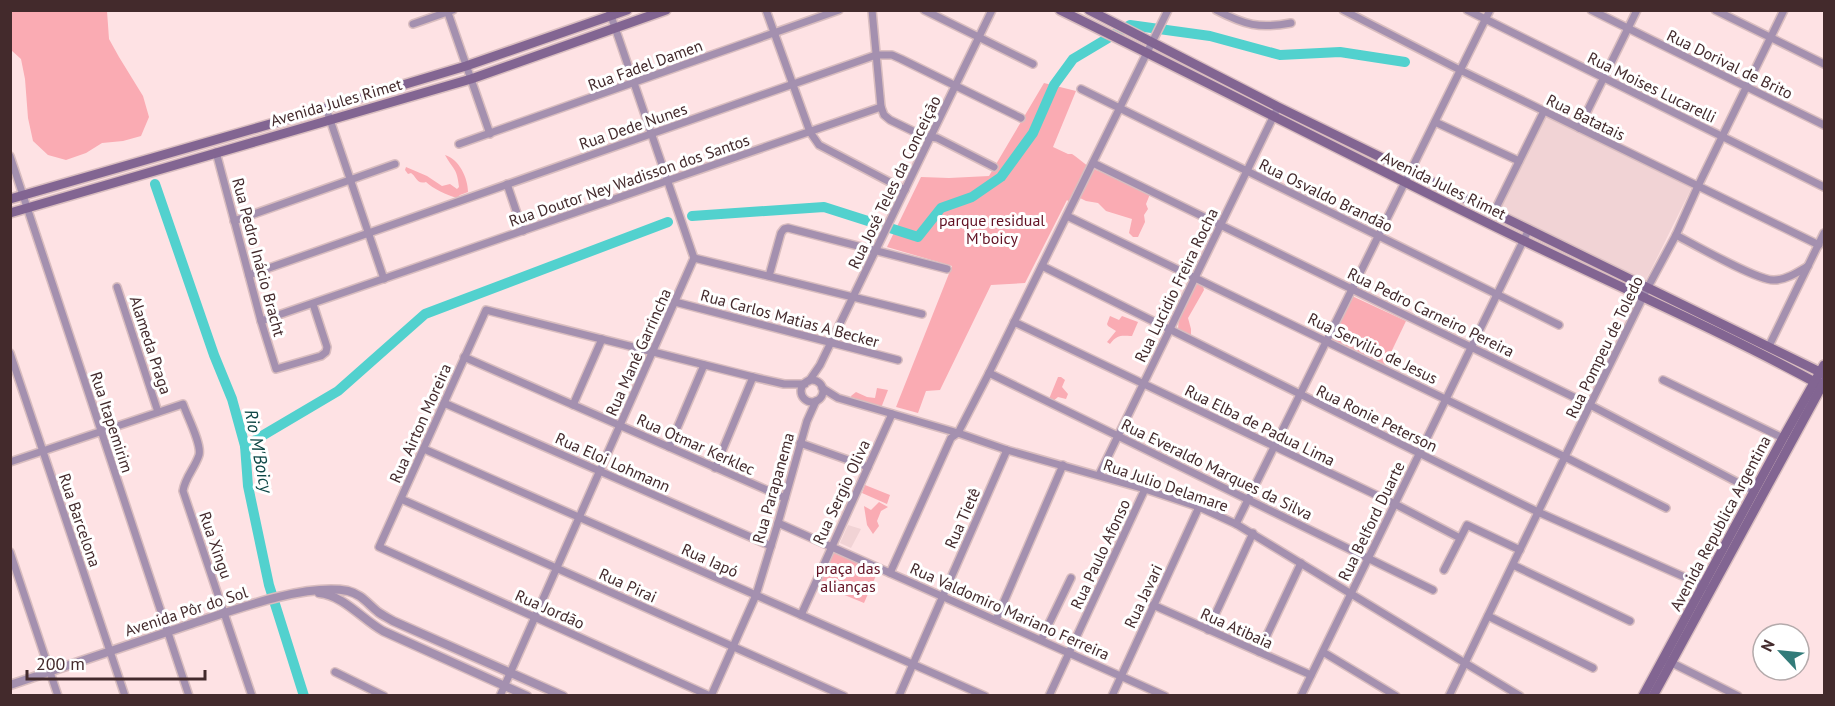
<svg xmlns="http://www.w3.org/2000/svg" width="1835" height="706" font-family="'PT Sans',sans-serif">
<rect width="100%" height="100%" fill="#fee2e4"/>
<!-- built -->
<g fill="#f1d3d5">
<path d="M1546,114L1692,187L1645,282L1500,209Z"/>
<path d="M848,525L861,529L851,548L840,543Z"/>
</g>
<!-- green -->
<g fill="#faabb3">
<path d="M10,11H107L109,39L119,57L143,96L149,117L141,136L123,141L102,143L86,153L66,160L48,155L33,141L28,118L25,79L21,59L11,50Z"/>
<path d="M1044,83L1076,91L1053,147L1068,154H1072C1080,159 1087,167 1096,170C1113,177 1135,182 1150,194L1146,204L1148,209L1144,215L1145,222L1138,237H1133L1129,233L1132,219L1106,211L1098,203L1086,201L1080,198L1072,205L1067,200L1025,283L991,285L940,390L926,391L918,413L896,407L952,266L887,247L921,177L949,178L989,176Z"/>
<path d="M445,155C459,159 468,178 468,192L460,195L457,198C447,195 433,189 426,182C417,185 416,176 411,173L408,174L405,170L406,167L427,176L442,186L450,184L457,189L459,187C457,167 453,170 445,155Z"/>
<path d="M1197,284L1203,286L1204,290L1188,318L1191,329V336L1178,330L1179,315L1193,286Z"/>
<path d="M1352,296L1406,321L1385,365L1331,339Z"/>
<path d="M1110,316L1119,320L1122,316L1138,322L1132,336C1121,336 1118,334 1110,344L1107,342L1116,331L1108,326L1107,324Z"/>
<path d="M1058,377H1061L1065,380L1062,387L1068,394L1066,399L1058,397L1052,402L1049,399Z"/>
<path d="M877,388L888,390L881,408H875L873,404H862L852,400L851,396L856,392L867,397L875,398Z"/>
<path d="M865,485L890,495L887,504L862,493Z"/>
<path d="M879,502L888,507L881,511L877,521L879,526L873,534L867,525L864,506L871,510Z"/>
<path d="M833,551L878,571L864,603L818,584Z"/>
</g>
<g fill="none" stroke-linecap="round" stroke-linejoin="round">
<!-- river -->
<g stroke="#52d1ce" stroke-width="10">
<path d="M155,184L214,355L232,399L245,446L248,486L269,585L304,696"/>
<path d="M692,216L824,207L918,237L941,208L972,197L1001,177L1033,133L1054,85L1073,59L1130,25L1210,36L1280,55L1340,52L1405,62"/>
<path d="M245,446L338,391L425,314L668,222"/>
</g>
<!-- minor casing -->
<g stroke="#d9bdbf" stroke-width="10">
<g id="minor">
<path d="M447,10L490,134"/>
<path d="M766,10L810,132L819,145L905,190"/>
<path d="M872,10L881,107L884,115L890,120L923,136L937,138L994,167"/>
<path d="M924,10L1033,64"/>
<path d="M1216,10C1245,25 1259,29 1291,23"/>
<path d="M1343,10L1460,70L1819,245"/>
<path d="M1467,10L1824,187"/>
<path d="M1591,10L1824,125"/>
<path d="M1715,10L1824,64"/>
<path d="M413,24L453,10"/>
<path d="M1081,89L1559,325"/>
<path d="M326,108L384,279"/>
<path d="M1435,122L1519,161"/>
<path d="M1579,128L1637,10"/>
<path d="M459,144L839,10"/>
<path d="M216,152L261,321L276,369L321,356L326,352L327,347L313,304"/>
<path d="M10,156L189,696"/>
<path d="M1093,163L1590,405L1754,491"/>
<path d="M507,184L523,231"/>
<path d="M1494,212L1544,111"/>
<path d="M1067,216L1565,457L1666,508"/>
<path d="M234,221L395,164"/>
<path d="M1676,235C1693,244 1758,281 1774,280C1786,280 1798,272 1808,266"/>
<path d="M694,258L922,314"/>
<path d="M1042,266L1538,512L1707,587"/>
<path d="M249,275L876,55H892L901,59L1021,118"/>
<path d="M769,276L781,233L784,229L788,228L947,269"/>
<path d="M117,287L158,412"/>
<path d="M675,302L898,360"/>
<path d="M261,321L881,107"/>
<path d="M1014,322L1395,504L1460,538"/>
<path d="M1769,346L1824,233"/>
<path d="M10,353L125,696"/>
<path d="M464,357L785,498"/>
<path d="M989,373L1433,590"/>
<path d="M1663,380L1783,438"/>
<circle cx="812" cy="391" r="11"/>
<path d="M809,381L820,365L992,10"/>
<path d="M822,388L838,398L958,433L1007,450L1145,489L1199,507L1236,524L1465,663L1520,696"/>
<path d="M444,403L771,546"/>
<path d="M573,405L602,339"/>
<path d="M800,443L868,467"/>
<path d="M669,447L704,365"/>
<path d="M424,449L985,696"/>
<path d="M10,462L183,404C187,416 202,444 199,455C195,468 185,477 183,491L252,696"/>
<path d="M715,468L753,377"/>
<path d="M1099,475L1278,107"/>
<path d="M401,499L844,696"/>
<path d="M778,523L1165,696"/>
<path d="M1236,524L1490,10"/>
<path d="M10,552L58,696"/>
<path d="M1513,565L1630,621"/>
<path d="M1444,570L1467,525L1520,550"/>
<path d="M890,573L951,438L958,433L989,373L1168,10"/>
<path d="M1153,605L1311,675"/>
<path d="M801,615L892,414"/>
<path d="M1488,616L1593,668"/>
<path d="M996,620L1063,465"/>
<path d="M1208,630L1253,533"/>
<path d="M1041,640L1071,578"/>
<path d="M1259,652L1301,563"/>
<path d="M1323,652L1396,696"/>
<path d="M1668,661L1738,696"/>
<path d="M335,672L384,696"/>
<path d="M500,696L694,258L609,10"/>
<path d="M710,696L379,547L486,310L753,377L784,384H805"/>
<path d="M711,696L756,595L778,523L807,421L816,401"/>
<path d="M899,696L1007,450"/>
<path d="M1049,696L1145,489"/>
<path d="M1112,696L1199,507"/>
<path d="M1301,696L1529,229"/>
<path d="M1449,696L1590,405L1648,287L1676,235L1698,186L1784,10"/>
</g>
</g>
<!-- tertiary casing -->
<g stroke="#d9bdbf" stroke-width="11">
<g id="tertiary">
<path d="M319,593C343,595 363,620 383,631L527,696"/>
<path d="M10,685C70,665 129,645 188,625C231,611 304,583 348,591C361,594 368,604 378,612C382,615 388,618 393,621L563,696"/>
</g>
</g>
<!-- secondary casing -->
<g stroke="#d9bdbf" stroke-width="12">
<g id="secondary">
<path d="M1060,10C1210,83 1358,160 1508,233C1612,284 1720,330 1822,386"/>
<path d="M1089,10L1278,107L1824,374"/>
<path d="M10,199L326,108L466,66L627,10"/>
<path d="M10,213L471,79L666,10"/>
<path d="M1643,696L1783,438L1824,365"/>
<path d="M1653,696L1824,382"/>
</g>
</g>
<!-- minor -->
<use href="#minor" stroke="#a490af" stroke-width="7"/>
<!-- tertiary -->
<use href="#tertiary" stroke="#a490af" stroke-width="8"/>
<!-- secondary -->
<use href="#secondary" stroke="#826592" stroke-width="9"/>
</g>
<g text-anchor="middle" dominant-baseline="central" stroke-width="6" stroke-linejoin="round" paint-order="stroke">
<!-- street labels -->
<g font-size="16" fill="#432a2c" stroke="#fff">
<text transform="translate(1730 64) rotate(26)">Rua Dorival de Brito</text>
<text transform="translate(645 65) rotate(-20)">Rua Fadel Damen</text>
<text transform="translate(1652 87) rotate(26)">Rua Moises Lucarelli</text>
<text transform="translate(336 102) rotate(-16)">Avenida Jules Rimet</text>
<text transform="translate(1586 117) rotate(26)">Rua Batatais</text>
<text transform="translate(633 126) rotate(-19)">Rua Dede Nunes</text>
<text transform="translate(629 180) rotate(-19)">Rua Doutor Ney Wadisson dos Santos</text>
<text transform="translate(894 182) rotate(-64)">Rua José Teles da Conceição</text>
<text transform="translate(1444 185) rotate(26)">Avenida Jules Rimet</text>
<text transform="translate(1326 195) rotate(26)">Rua Osvaldo Brandão</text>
<text transform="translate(259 257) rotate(75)">Rua Pedro Inácio Bracht</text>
<text transform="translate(1176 285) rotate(-64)">Rua Lucidio Freira Rocha</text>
<text transform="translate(1431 312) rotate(26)">Rua Pedro Carneiro Pereira</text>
<text transform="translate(790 318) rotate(15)">Rua Carlos Matias A Becker</text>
<text transform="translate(151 345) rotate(72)">Alameda Praga</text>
<text transform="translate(1604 347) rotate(-64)">Rua Pompeu de Toledo</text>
<text transform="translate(1373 348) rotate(26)">Rua Servilio de Jesus</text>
<text transform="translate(638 352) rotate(-66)">Rua Mané Garrincha</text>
<text transform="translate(1377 418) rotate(26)">Rua Ronie Peterson</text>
<text transform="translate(112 422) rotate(72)">Rua Itapemirim</text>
<text transform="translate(420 423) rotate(-66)">Rua Airton Moreira</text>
<text transform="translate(1260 425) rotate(26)">Rua Elba de Padua Lima</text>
<text transform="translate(696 444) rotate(24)">Rua Otmar Kerklec</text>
<text transform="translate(613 462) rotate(24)">Rua Eloi Lohmann</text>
<text transform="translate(1217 469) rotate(26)">Rua Everaldo Marques da Silva</text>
<text transform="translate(1166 485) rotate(19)">Rua Julio Delamare</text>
<text transform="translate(773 488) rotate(-74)">Rua Parapanema</text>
<text transform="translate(841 492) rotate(-65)">Rua Sergio Oliva</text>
<text transform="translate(962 518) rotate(-66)">Rua Tietê</text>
<text transform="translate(80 520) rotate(71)">Rua Barcelona</text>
<text transform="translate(1371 521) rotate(-64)">Rua Belford Duarte</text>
<text transform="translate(1720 523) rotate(-62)">Avenida Republica Argentina</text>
<text transform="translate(216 545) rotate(71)">Rua Xingu</text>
<text transform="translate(1100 554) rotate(-65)">Rua Paulo Afonso</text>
<text transform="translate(710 560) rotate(24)">Rua Iapó</text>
<text transform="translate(628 585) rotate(24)">Rua Pirai</text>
<text transform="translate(1143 596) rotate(-65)">Rua Javari</text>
<text transform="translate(550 609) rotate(24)">Rua Jordão</text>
<text transform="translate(186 611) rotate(-18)">Avenida Pôr do Sol</text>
<text transform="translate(1010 611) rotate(24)">Rua Valdomiro Mariano Ferreira</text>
<text transform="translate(1237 628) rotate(24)">Rua Atibaia</text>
</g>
<!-- park labels -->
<g font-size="16" fill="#621224" stroke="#fff">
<text x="992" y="220">parque residual<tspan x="992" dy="18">M'boicy</tspan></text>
<text x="848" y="568">praça das<tspan x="848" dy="18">alianças</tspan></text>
</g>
<!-- water labels -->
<g font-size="18" font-style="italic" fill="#0e4746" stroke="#fff">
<text transform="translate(259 451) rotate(79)">Rio M'Boicy</text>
</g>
</g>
<!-- border -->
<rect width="1835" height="706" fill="none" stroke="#432a2c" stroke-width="24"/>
<!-- north arrow -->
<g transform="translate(1781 652) rotate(296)"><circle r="28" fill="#ffffff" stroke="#b4aaab" stroke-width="1.5"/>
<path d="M0-4.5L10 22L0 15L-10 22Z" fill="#327b79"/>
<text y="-9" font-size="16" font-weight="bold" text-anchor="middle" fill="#432a2c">N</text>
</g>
<!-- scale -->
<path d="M27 670v9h178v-9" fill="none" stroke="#432a2c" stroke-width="3"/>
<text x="36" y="670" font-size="18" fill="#432a2c" stroke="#ffffff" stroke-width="4.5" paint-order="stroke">200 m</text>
</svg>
